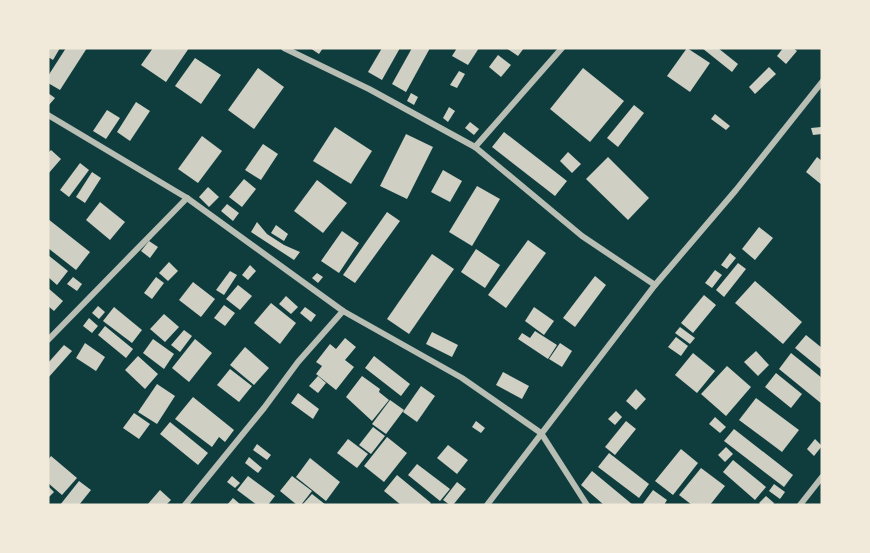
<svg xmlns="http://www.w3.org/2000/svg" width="870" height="553" font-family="Cabin,sans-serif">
<rect width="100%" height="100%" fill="#0f3d3e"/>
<!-- building -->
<g fill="#cfcfc3">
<path d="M48,48H60L53,60L48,57Z"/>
<path d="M66,48H87L60,90L48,83V76Z"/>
<path d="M153,48H189L166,82L141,65Z"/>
<path d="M310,48H323L319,54Z"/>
<path d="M382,48H400L382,80L368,72Z"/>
<path d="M412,48H430L406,92L392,84Z"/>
<path d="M457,48H479L468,65L452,56Z"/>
<path d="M506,48H524L518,56Z"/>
<path d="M687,48L710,63L690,92L667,76Z"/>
<path d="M702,48H718L738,64L732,72Z"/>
<path d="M783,48H793L797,51L786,64L777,56Z"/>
<path d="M498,55L511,65L501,77L489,67Z"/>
<path d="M195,58L221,75L201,104L175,86Z"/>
<path d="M769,67L776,74L755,94L749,87Z"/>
<path d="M258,68L284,87L254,129L228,110Z"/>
<path d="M583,68L624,101L590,142L550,109Z"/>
<path d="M459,71L465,74L457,88L450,85Z"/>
<path d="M48,93L55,98L49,105L48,104Z"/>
<path d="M411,93L418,97L414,105L407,101Z"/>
<path d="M136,102L150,111L130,141L117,132Z"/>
<path d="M634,105L644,113L618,147L607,138Z"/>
<path d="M449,107L455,111L448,122L443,118Z"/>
<path d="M107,110L120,118L106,139L93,131Z"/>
<path d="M715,114L730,126L726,130L711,119Z"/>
<path d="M470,122L479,129L474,135L465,128Z"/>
<path d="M335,127L372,151L351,184L313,161Z"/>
<path d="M821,127L822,134L813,135L811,128Z"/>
<path d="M504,132L567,181L555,196L492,147Z"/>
<path d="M406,134L433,147L407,199L380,186Z"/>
<path d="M202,136L222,151L198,183L178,169Z"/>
<path d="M263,144L278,154L261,180L245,170Z"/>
<path d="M51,150L61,159L48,174V153Z"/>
<path d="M568,152L581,164L572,173L560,161Z"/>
<path d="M608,157L649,198L628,220L586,179Z"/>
<path d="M817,157L822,161V185L806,172Z"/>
<path d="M80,163L89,170L69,197L60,190Z"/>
<path d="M443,170L462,181L450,202L431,192Z"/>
<path d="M92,172L101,178L85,203L76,197Z"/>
<path d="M244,179L256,189L242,207L229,197Z"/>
<path d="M317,180L347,203L323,233L294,211Z"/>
<path d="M477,186L500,199L472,246L449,232Z"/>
<path d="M208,187L219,197L209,207L199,197Z"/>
<path d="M100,202L125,222L110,240L86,220Z"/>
<path d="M227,204L239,213L233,221L221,211Z"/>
<path d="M387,212L400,221L355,283L343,275Z"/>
<path d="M48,219L90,252L76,270L48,248Z"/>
<path d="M257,222L267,234L284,245L300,252L294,260L251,232Z"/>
<path d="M276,225L288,234L284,241L271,233Z"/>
<path d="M759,227L773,238L755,260L742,249Z"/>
<path d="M342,231L359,243L339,273L321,261Z"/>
<path d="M528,240L546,253L506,308L488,295Z"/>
<path d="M149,241L158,247L150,258L141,251Z"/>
<path d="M476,249L500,265L485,288L461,272Z"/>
<path d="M730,253L736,258L727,269L721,265Z"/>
<path d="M432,254L454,269L409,334L387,319Z"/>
<path d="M48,255L68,271L57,285L48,277Z"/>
<path d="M169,262L178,271L168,281L159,273Z"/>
<path d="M738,263L746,269L724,297L716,290Z"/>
<path d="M250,265L256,271L248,280L242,275Z"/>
<path d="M715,270L722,275L712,288L705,283Z"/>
<path d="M230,271L237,275L224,295L216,290Z"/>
<path d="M317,273L323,277L318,283L312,278Z"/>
<path d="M595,276L606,285L575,327L563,318Z"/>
<path d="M73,277L82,284L77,291L67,284Z"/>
<path d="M156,277L164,283L152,299L144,293Z"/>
<path d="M755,281L802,322L783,344L735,303Z"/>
<path d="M193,282L215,299L201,317L179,300Z"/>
<path d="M238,285L252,296L240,310L226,299Z"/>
<path d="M48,288L63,301L54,311L48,306Z"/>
<path d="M704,295L716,305L693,333L681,323Z"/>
<path d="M286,296L298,307L291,314L279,304Z"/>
<path d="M271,303L296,323L280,344L254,323Z"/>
<path d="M224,305L235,313L225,326L214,318Z"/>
<path d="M98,306L105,312L99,319L92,313Z"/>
<path d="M114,307L142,330L132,343L103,321Z"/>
<path d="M305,307L316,315L311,322L300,313Z"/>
<path d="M534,307L554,321L544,335L525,321Z"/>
<path d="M164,314L179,327L165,342L150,329Z"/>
<path d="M89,318L98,326L92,333L83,326Z"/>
<path d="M105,326L133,349L126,358L98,335Z"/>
<path d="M680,327L695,338L690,344L675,333Z"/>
<path d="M184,330L192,336L180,352L171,345Z"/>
<path d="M535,331L557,345L548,359L518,339L522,333L530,338Z"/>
<path d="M432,332L458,345L452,357L426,344Z"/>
<path d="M806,335L822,348V370L795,348Z"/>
<path d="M676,337L688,346L681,356L668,347Z"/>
<path d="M345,338L356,347L345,360L354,367L336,390L316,374L322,366L316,362L330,344L336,349Z"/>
<path d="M153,339L174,354L164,369L143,353Z"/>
<path d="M195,339L212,353L189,382L172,368Z"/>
<path d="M85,343L105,357L96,371L76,358Z"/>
<path d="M560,343L572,351L562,367L549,359Z"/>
<path d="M64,345L72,351L48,378V363Z"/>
<path d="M245,347L269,368L254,385L230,365Z"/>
<path d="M756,351L769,365L758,376L744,362Z"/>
<path d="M693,353L715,371L697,393L675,375Z"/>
<path d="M791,353L822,378V404L779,369Z"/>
<path d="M138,356L158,374L145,389L125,370Z"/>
<path d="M374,356L410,384L401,396L365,368Z"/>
<path d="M727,366L751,387L726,416L701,394Z"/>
<path d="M230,369L252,386L239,402L217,385Z"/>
<path d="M503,372L529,386L522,399L496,385Z"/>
<path d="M776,373L802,394L791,408L765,387Z"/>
<path d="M318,376L326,383L318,393L309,386Z"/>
<path d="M362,376L380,389L379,392L389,400L372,421L346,397Z"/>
<path d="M157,384L175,396L157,424L138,412Z"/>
<path d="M421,386L435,396L417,422L403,412Z"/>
<path d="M636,389L646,399L636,410L626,401Z"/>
<path d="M298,393L319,409L313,419L291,403Z"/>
<path d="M193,397L234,430L225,442L219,437L212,447L175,419Z"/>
<path d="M756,398L799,430L782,452L739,420Z"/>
<path d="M390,400L404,410L386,434L372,424Z"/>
<path d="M616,411L622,417L615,425L608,419Z"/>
<path d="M134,413L150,424L139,439L123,428Z"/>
<path d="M715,417L726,427L720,433L709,424Z"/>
<path d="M476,421L485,428L481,433L472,427Z"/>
<path d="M626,421L636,429L615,455L605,447Z"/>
<path d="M170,422L208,453L198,465L160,434Z"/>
<path d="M373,427L385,436L371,454L359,445Z"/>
<path d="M734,429L793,475L784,487L724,441Z"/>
<path d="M387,437L407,453L384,482L364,466Z"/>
<path d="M348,439L368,454L357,468L337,453Z"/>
<path d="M815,439L822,446L814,456L807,449Z"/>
<path d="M257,444L271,455L267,460L253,450Z"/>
<path d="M448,445L468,460L457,474L437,458Z"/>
<path d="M726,447L733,454L725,462L718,455Z"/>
<path d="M681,449L698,463L673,495L655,481Z"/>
<path d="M609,453L649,484L639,498L598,467Z"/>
<path d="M51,456L77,478L62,495L48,483V460Z"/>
<path d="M249,457L262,468L258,473L245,463Z"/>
<path d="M310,458L340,482L326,501L296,477Z"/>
<path d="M733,460L766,487L755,500L723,472Z"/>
<path d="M417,464L450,489L440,501L408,475Z"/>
<path d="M701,468L725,486L710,505H692L679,495Z"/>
<path d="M592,471L633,505H604L581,485Z"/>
<path d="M397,475L431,503L429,505H401L384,491Z"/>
<path d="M232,476L240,483L235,488L227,482Z"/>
<path d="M248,476L275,496L268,505H257L237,490Z"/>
<path d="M292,476L312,491L301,505H297L280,491Z"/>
<path d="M79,481L91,490L79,505H60Z"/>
<path d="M457,482L466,489L453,505H450L443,500Z"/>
<path d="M774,484L785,492L780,499L769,491Z"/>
<path d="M48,486L54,492L48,498Z"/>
<path d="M160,490L171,500L166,505H147Z"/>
<path d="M653,490L667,500L664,505H642Z"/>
<path d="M312,494L326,505H302Z"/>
<path d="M766,496L774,503L773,505H761L759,503Z"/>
<path d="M233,498L241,505H227Z"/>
</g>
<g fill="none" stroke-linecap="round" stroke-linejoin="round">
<!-- minor -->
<g stroke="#b8beb3" stroke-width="6">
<path d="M284,48L369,89L475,147L582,236L655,285"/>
<path d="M48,115L187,198L343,311L462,378L541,433L587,505"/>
<path d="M475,147L562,48"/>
<path d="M48,340L187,198"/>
<path d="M185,505L264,408L298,362L343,311"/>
<path d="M487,505L655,285L736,190L822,82"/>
<path d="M800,505L822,477"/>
</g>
</g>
<!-- border -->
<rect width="870" height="553" fill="none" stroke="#f1e9da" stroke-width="99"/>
</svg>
